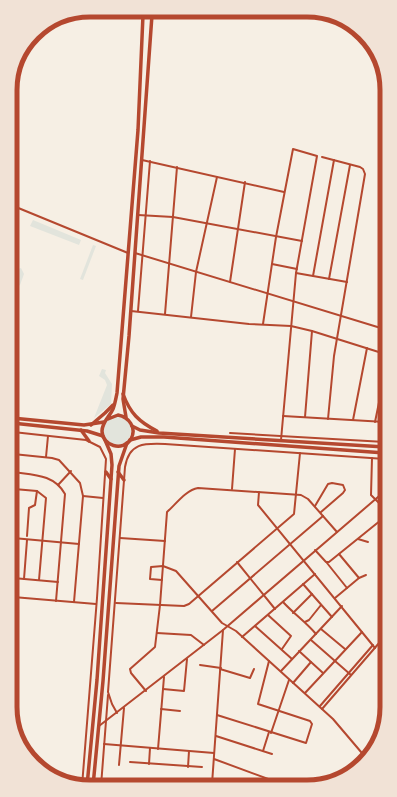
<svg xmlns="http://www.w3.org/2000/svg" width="397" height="797" font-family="'Source Sans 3',sans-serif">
<rect width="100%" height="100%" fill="#f6efe4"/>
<!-- green -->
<g fill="#e2e4dc">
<path d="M33,220L81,240L79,245L30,226Z"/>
<path d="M93,245L96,246L83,280L80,279Z"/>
<path d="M21,268L24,274L20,285L15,288L12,285L16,270Z"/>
<path d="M102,369L106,370L105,373L112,384L111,404L94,418L107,385L105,380L99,376Z"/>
<circle cx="117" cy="431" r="14"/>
</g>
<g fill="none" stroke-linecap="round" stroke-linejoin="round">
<!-- minor -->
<g stroke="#b5482f" stroke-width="2">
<path d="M83,11H142"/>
<path d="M322,157L360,167L363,169L365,174L334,356L328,419"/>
<path d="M142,160L284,192"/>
<path d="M334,160L313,276L347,282"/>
<path d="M11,205L128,253"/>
<path d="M138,215L173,217L302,241"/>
<path d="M135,253L384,329"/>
<path d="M272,264L297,269"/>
<path d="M296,273L313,276"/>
<path d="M329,279L350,165"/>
<path d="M230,282L245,182"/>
<path d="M131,311L249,324L291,326L312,331L385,354"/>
<path d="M138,311L150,161"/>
<path d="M165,314L177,167"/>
<path d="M191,317L196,272L217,177"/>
<path d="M263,324L276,237L293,149L317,156L296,273L281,440"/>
<path d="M283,416L385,422"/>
<path d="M305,417L312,331"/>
<path d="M353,420L367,348"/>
<path d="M375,422L385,373"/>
<path d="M13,432L86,440L100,447L106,459L97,598L82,786"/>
<path d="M230,433L385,442"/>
<path d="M13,454L52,458L59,460L80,483L83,496L74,602"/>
<path d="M46,457L48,436"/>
<path d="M372,458L371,495L386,510"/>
<path d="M13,472C33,475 54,474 65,494L56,601"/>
<path d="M58,485L71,471"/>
<path d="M14,489L37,491L46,498L39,580"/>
<path d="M232,489L235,449"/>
<path d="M259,492L258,505L375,648"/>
<path d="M83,496L103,498"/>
<path d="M13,499L15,472"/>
<path d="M315,506L328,484L332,483L343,485L345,490L343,493L321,512"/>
<path d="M27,536L29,508L35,505L37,491"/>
<path d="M13,538L79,544"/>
<path d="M120,538L165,541"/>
<path d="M358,539L368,542"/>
<path d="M315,550L326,562H329L386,516"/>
<path d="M339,554L359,578"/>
<path d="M237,562L275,609"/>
<path d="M327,563L347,588"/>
<path d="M13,578L58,582"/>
<path d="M24,579L27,540"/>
<path d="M162,580L150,579L151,567L163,566L176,571L222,623L236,631L333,719L367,759"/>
<path d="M303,584L332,617"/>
<path d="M13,597L96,604"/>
<path d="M335,598L359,578L366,575"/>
<path d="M283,602C294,614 306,622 316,634"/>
<path d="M116,603L184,606L189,604L294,514L300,453"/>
<path d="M212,611L323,516"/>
<path d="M293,613L312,594"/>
<path d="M268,615L291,636L282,649"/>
<path d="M305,622L309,620L321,605"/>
<path d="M379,624L386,600"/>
<path d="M255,626L292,659"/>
<path d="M321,629L345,649"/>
<path d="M157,633L191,635L204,645"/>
<path d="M242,637L315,574"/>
<path d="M311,640L351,675"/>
<path d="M299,651L323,673"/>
<path d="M200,665L221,668"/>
<path d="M220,669L250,678L254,669"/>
<path d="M281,671L342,606"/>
<path d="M293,683L311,662"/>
<path d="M163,689L184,691L187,659"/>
<path d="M146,691L131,673L130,669L155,647L160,605L167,512C176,504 186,490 198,488L301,495L308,499L337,532"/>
<path d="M305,693L362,632"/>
<path d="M320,706L373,645"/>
<path d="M161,709L180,711"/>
<path d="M322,709L386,635"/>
<path d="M117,713L112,704L108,692L125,467C129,443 144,443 165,444L385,459"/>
<path d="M217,715L306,743L312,724L310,721L258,704L269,661"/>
<path d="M99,726L223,630L385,491"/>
<path d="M271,733L289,680"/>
<path d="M216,736L272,754"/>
<path d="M104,744L214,753"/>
<path d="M158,749L164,677"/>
<path d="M263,751L269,732"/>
<path d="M214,759L282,784"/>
<path d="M130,762L202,767"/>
<path d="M149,764L150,748"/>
<path d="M119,765L124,708"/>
<path d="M188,767L189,751"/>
<path d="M101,781L155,785"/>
<path d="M212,784L223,630"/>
<path d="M101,786L108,695"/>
</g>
<!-- primary -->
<g stroke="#b5482f" stroke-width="3.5">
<path d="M106,472L111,479"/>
<path d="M118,472L124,480"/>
<path d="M87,786L97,680L112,465L111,454L105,440"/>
<path d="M93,786L103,681L119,466L127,443"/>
</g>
<!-- trunk -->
<g stroke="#b5482f" stroke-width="3.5">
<path d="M143,10V15L148,17L152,15L153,10"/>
<path d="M123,394C130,413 139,422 157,431"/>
<path d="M126,417L123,399L129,336L152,15"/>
<path d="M12,418L84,425L104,422"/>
<path d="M108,419L118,415C129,417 137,428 131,439C123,452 102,446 102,431C102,422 110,416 113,409C115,404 116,398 117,393L138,130L143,15"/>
<path d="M12,423L87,431L103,436"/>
<path d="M91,425L105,413L113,405"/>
<path d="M132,426L140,430L159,433L385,447"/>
<path d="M81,430L89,441"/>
<path d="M130,440L141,437H164L385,453"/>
</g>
</g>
<!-- crop -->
<path d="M0 0H397V797H0ZM90 17H307A73 73 0 0 1 380 90V707A73 73 0 0 1 307 780H90A73 73 0 0 1 17 707V90A73 73 0 0 1 90 17Z" fill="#f1e2d6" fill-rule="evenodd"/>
<path fill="none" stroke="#b5482f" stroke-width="5" d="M90 17H307A73 73 0 0 1 380 90V707A73 73 0 0 1 307 780H90A73 73 0 0 1 17 707V90A73 73 0 0 1 90 17Z"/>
</svg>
